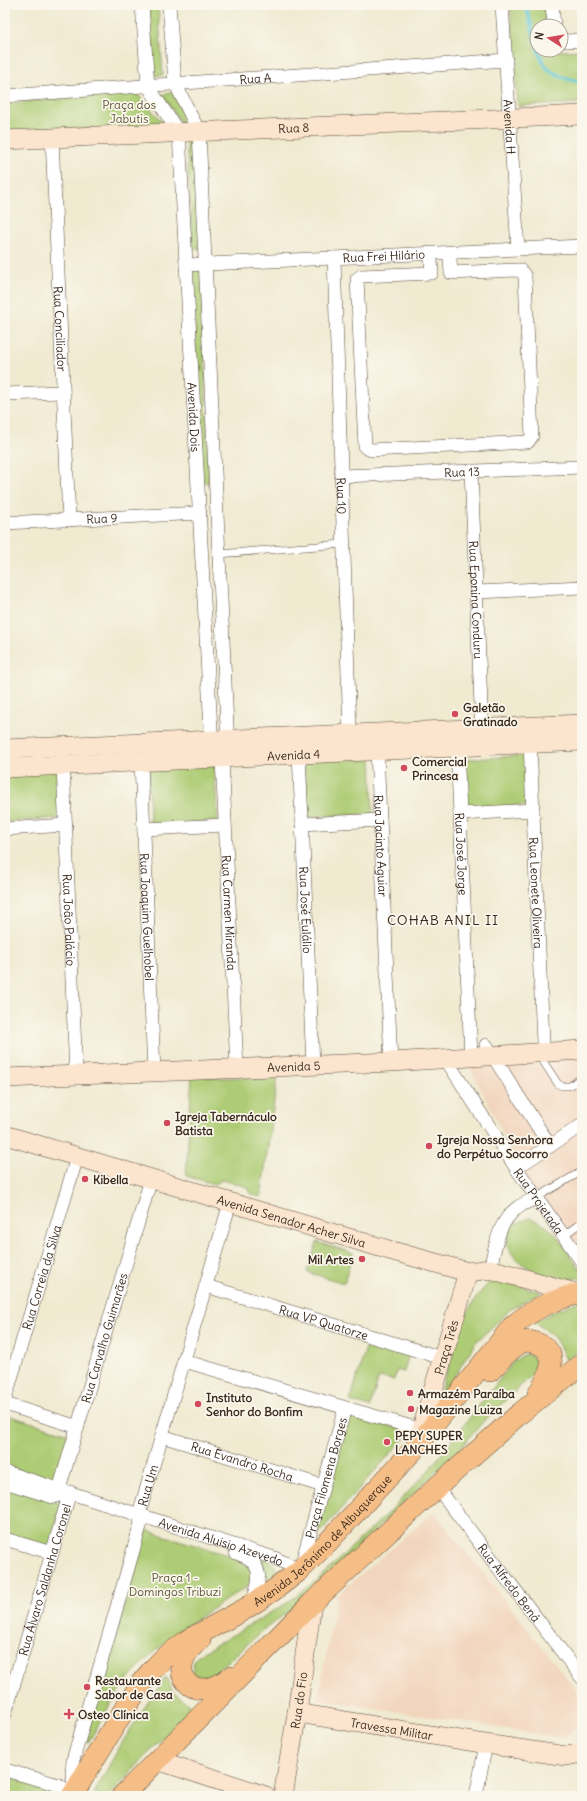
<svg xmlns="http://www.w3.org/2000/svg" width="587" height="1801" font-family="Delius,sans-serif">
<rect width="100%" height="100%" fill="#fbf7ec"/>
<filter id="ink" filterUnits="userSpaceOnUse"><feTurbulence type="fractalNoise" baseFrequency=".025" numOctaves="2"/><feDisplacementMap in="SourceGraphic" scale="8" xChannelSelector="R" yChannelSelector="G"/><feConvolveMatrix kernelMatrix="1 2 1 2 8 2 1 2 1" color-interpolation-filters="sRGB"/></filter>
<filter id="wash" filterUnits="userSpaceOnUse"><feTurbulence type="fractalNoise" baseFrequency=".012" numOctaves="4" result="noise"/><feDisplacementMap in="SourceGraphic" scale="16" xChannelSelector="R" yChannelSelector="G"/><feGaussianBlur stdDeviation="0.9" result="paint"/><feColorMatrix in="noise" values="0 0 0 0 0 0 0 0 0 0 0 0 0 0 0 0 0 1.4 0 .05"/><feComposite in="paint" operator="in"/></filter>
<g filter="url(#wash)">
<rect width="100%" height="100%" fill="#f0ead1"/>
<!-- built -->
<g fill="#f2d5bd">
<path d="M582,1050V1249L536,1198L471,1070V1063Z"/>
<path d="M434,1512L582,1697V1724L563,1738L318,1699L337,1595Z"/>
</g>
<!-- green -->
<g fill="#adcc74" stroke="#747b49">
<path d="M148,5H158L163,75L152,76Z"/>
<path d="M510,5H544L546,26H537V50L560,51L582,50V103L518,106Z"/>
<path d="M172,91L189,124L182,125L163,95Z"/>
<path d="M136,93L166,126L5,132V103Z"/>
<path d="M197,136L203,249H193L186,138Z"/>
<path d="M202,264L209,482H201L192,265Z"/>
<path d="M528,755L529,805L460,810V760Z"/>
<path d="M371,758L373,814L307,817L304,760Z"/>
<path d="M214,764L218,821L150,824L148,766Z"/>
<path d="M57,768L60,818L5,822V771Z"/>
<path d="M265,1072H278L261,1197L251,1194L248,1187L222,1180L215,1184L186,1176L192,1075L221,1078L259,1077Z"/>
<path d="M530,1218C556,1226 564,1247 578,1267L582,1269V1276C575,1278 568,1281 561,1280C536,1275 494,1256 511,1225Z"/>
<path d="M317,1242L353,1253L344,1283L307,1272Z"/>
<path d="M493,1278L541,1292L511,1309L475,1343L435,1408L462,1321L478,1295Z"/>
<path d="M582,1300V1348L566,1360C557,1339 554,1335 534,1322L555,1311Z"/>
<path d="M368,1341L409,1354L404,1372L397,1370L394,1380L379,1377L370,1407L350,1401Z"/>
<path d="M525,1354C536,1355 538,1365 533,1374L481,1424L460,1449L298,1604L265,1629L211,1676L205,1677L194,1675C191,1668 193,1661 197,1656L287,1603L317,1580L392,1509L428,1471L514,1361Z"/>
<path d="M347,1414L410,1432L312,1541Z"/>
<path d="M7,1415L72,1435L58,1482L5,1466V1421Z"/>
<path d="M5,1485L62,1503L49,1548L5,1534Z"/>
<path d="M146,1530L237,1558L247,1564L252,1570V1578L247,1587C207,1611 163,1639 133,1674C114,1694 102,1720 88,1743L87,1733Z"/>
<path d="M226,1545C243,1550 272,1554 278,1572L261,1584L262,1579Z"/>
<path d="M166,1677L172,1690L191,1707L109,1796H93C114,1754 138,1715 166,1677Z"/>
<path d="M5,1776L50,1788V1796H5Z"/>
</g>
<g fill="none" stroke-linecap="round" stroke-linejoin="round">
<!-- stream -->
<g stroke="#56c3cf" stroke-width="4">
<path d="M526,5L537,47"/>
<path d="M538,50C540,54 541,58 543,62C550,76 568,79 582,82"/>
</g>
</g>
</g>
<g filter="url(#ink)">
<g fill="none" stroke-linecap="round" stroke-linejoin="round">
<!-- lane casing -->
<g stroke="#564739" stroke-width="8">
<g id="lane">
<path d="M219,554L343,544"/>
<path d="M539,1055L558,1084L562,1086H570L582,1077"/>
<path d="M536,1198L582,1171"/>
<path d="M563,1236L582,1222"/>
</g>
</g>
<!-- street casing -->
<g stroke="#564739" stroke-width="14">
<g id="street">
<path id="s1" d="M142,5L148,86L179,133L212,749"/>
<path d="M169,5L175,83L199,132L228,747"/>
<path id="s2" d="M502,5L518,249"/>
<path d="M552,5L554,26"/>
<path d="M561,39L567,41L582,40"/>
<path id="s3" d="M5,96L506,60"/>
<path id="s4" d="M52,138L69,520"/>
<path id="s5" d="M334,258L350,734"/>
<path d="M431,261L432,273L361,276L357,279L365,447L371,450L528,442L532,436L525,276L520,270H517L451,273L450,259"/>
<path id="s6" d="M186,265L582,246"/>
<path d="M5,394L63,392"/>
<path id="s7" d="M471,471L482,728"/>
<path id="s8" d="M341,476L582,467"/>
<path id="s9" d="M5,523L200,513"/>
<path d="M477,592L582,587"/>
<path id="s10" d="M530,744L543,1042"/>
<path id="s11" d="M457,747L471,1057"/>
<path id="s12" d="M377,751L391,1062"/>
<path id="s13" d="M299,754L313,1065"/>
<path id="s14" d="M222,758L237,1068"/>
<path id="s15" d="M141,762L154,1072"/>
<path id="s16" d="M63,765L76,1075"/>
<path d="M460,814L533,810"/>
<path d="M302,824L380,820"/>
<path d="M5,829L66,825"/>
<path d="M144,829L225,825"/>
<path d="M486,1045L550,1146"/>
<path id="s17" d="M445,1058L516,1168L582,1262"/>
<path d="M516,1168L582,1125"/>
<path d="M490,1269C495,1248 498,1222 517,1208C522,1204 530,1201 536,1198"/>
<path id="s18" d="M206,1286L442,1358"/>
<path d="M184,1361L422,1430"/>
<path id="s19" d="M5,1399L77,1157"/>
<path d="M5,1404L78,1427"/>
<path id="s20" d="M162,1436L323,1486"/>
<path id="s21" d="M5,1472L277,1559L300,1570L345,1408"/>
<path d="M5,1482L53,1497"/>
<path id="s22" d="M437,1487L582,1678"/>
<path id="s23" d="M57,1496L151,1179"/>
<path d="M5,1539L52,1553"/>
<path d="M236,1553C266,1562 261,1582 250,1605"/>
<path id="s24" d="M5,1714L70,1492"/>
<path d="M5,1770L59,1785L73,1795"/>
<path id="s25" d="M75,1792L72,1774L73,1760L141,1523L139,1514L230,1203"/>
<path d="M476,1796L486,1744"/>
</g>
</g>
<!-- secondary casing -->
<g stroke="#564739" stroke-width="20">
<g id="secondary">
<path id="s26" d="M5,140L582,115"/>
<path d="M5,749L582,724"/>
<path id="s27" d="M5,768L582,741"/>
<path id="s28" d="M5,1078L391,1062L582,1050"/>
<path id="s29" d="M5,1135L389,1250L468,1272L490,1269L579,1294"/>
<path id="s30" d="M417,1445L468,1272"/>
<path id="s31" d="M297,1713L486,1744L566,1756L582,1753"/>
<path d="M157,1760L266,1796"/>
<path id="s32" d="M283,1796L297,1713L312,1603"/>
</g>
</g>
<!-- primary casing -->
<g stroke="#564739" stroke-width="22">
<g id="primary">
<path d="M490,1371C500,1361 510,1347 523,1342C529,1340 535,1342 541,1345C561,1355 547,1381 538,1394"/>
<path d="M200,1640C161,1667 191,1710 230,1677"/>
<path id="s33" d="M72,1796L119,1718L142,1682L154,1668L165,1657L188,1640L245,1609L274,1590L300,1570L326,1544L417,1446L512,1327C533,1308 555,1299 582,1293"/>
<path d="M122,1796L312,1603L437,1487L518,1415L582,1364"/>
</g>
</g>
<!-- lane -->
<use href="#lane" stroke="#fff" stroke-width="7"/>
<!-- street -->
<use href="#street" stroke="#fff" stroke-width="13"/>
<!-- secondary -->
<use href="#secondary" stroke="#fbe5cf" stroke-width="19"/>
<!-- primary -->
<use href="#primary" stroke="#f6be87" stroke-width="21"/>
</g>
</g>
<!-- markers -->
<g fill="#d1495b" stroke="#fbf7ec" stroke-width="1.5">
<circle cx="455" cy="714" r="4"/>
<circle cx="404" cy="768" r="4"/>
<circle cx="167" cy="1123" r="4"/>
<circle cx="429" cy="1146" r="4"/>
<circle cx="85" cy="1179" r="4"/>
<circle cx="362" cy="1259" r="4"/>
<circle cx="410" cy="1393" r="4"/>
<circle cx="198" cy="1404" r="4"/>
<circle cx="411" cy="1409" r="4"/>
<circle cx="387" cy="1442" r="4"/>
<circle cx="87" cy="1687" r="4"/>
<path d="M67 1708h4v4h4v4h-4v4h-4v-4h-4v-4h4z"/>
</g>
<g text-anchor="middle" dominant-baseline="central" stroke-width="3.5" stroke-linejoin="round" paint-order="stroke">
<!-- street labels -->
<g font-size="12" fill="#3b2a1e" stroke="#fbf7ec">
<text stroke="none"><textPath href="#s3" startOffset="251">Rua A</textPath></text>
<text stroke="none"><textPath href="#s2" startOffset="122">Avenida H</textPath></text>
<text stroke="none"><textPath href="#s26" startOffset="289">Rua 8</textPath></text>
<text stroke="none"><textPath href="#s6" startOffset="198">Rua Frei Hilário</textPath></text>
<text stroke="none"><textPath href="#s4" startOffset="191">Rua Conciliador</textPath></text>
<text stroke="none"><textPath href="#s1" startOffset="422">Avenida Dois</textPath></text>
<text stroke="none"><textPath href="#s8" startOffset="121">Rua 13</textPath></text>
<text stroke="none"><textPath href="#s5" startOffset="238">Rua 10</textPath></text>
<text stroke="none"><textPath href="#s9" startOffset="97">Rua 9</textPath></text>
<text stroke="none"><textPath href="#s7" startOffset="129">Rua Eponina Conduru</textPath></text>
<text stroke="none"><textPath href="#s27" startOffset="289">Avenida 4</textPath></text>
<text stroke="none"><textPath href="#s12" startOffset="95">Rua Jacinto Aguiar</textPath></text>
<text stroke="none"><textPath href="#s11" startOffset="107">Rua José Jorge</textPath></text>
<text stroke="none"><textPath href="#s10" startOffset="149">Rua Leonete Oliveira</textPath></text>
<text stroke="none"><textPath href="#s13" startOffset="156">Rua José Eulálio</textPath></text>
<text stroke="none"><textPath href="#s14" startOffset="155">Rua Carmen Miranda</textPath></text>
<text stroke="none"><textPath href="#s15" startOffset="155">Rua Joaquim Guelhobel</textPath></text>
<text stroke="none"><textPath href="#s16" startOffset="155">Rua João Palácio</textPath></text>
<text stroke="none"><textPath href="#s28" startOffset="289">Avenida 5</textPath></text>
<text stroke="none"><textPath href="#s17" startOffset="171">Rua Projetada</textPath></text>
<text stroke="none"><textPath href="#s29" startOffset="299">Avenida Senador Acher Silva</textPath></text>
<text stroke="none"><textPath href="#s19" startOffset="127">Rua Correia da Silva</textPath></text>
<text stroke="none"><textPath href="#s18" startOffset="123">Rua VP Quatorze</textPath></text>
<text stroke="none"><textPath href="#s23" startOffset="165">Rua Carvalho Guimarães</textPath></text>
<text stroke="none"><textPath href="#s30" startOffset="102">Praça Três</textPath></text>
<text stroke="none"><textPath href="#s20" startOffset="84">Rua Evandro Rocha</textPath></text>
<text stroke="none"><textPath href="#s21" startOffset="407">Praça Filomena Borges</textPath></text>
<text stroke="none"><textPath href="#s25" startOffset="318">Rua Um</textPath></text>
<text stroke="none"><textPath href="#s33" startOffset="365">Avenida Jerônimo de Albuquerque</textPath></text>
<text stroke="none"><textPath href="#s21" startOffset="227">Avenida Aluisio Azevedo</textPath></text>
<text stroke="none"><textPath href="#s24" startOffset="140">Rua Álvaro Saldanha Coronel</textPath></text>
<text stroke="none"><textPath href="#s22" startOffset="120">Rua Alfredo Bená</textPath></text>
<text stroke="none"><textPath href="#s32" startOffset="97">Rua do Fio</textPath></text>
<text stroke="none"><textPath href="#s31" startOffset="96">Travessa Militar</textPath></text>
</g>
<!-- park labels -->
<g font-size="12" fill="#585234" stroke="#fbf7ec">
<text x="129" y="104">Praça dos<tspan x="129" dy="14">Jabutis</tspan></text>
<text x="175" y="1577">Praça 1 -<tspan x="175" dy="14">Domingos Tribuzi</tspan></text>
</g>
<!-- poi labels -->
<g font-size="12" font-weight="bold" fill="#3b2a1e" stroke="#fbf7ec" text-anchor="start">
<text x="463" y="707">Galetão<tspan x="463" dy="14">Gratinado</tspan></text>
<text x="412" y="761">Comercial<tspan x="412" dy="14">Princesa</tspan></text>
<text x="175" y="1116">Igreja Tabernáculo<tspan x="175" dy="14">Batista</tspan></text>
<text x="437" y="1139">Igreja Nossa Senhora<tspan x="437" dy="14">do Perpétuo Socorro</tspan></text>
<text x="93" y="1179">Kibella</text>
<text x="354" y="1259" text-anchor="end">Mil Artes</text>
<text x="418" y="1393">Armazém Paraíba</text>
<text x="206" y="1397">Instituto<tspan x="206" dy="14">Senhor do Bonfim</tspan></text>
<text x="419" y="1409">Magazine Luiza</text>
<text x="395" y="1435">PEPY SUPER<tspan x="395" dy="14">LANCHES</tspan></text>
<text x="95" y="1680">Restaurante<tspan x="95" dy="14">Sabor de Casa</tspan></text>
<text x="78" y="1714">Osteo Clínica</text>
</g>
<!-- quarter labels -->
<g font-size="14" letter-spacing="1" fill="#3b2a1e" stroke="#fbf7ec">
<text x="443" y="920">COHAB ANIL II</text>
</g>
</g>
<!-- margin -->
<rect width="587" height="1801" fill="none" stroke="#fbf7ec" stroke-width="20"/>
<!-- north arrow -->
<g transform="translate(549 38) rotate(282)"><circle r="19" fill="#fbf7ec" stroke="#aea59a"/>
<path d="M0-3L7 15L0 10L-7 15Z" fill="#d1495b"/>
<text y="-6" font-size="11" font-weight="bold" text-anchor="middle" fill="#3b2a1e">N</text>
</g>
</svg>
